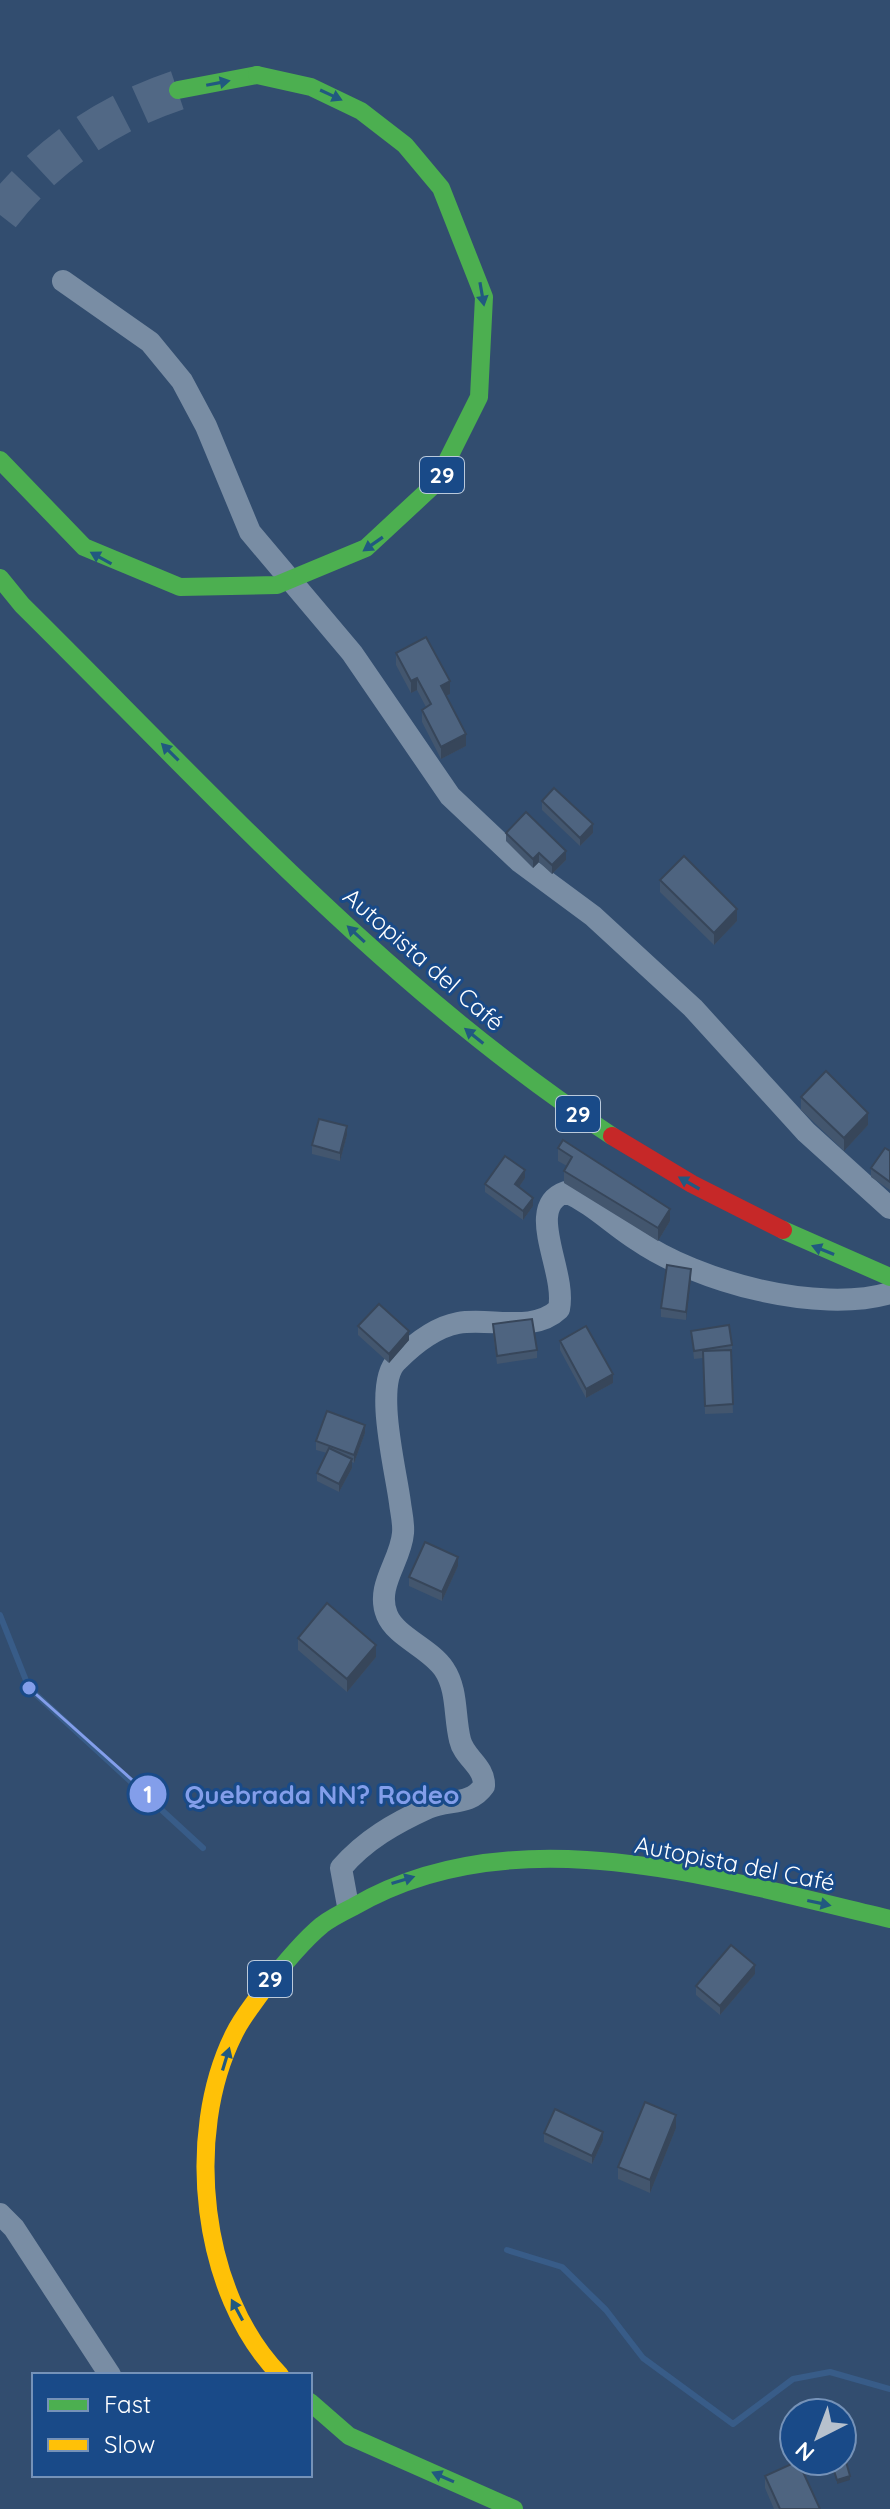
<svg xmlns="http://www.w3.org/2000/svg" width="890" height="2509" font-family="Quicksand,sans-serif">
<rect width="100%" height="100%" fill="#324d6f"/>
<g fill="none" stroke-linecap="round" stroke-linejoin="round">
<!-- stream -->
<g stroke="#385c88" stroke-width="6">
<path d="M0,1615L29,1688L203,1848"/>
<path d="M507,2250L562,2267L606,2310L643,2358L733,2424L793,2379L830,2372L890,2389"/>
</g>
<!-- highway-tunnel -->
<path stroke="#516885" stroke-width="40" stroke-dasharray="40 20" stroke-linecap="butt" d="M0,215C47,155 106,114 178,90"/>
<!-- street -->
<g stroke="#798da4" stroke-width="22">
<path d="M63,281L150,342L182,381L206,426L250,532L352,653L450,796L520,862L593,916L693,1008L806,1132L890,1208"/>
<path d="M348,1906L341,1868C365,1840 395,1823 428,1808C449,1799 470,1806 484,1786C485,1766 464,1758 460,1740C454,1716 458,1690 444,1669C430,1648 396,1637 387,1615C375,1586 401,1561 403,1533C404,1523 401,1512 400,1503C396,1470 373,1383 397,1361C413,1345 436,1327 458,1323C489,1317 533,1334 559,1309C567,1270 523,1207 566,1192C593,1204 612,1224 637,1240C698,1282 818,1314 890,1293"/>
<path d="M0,2214L14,2228L110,2375"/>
</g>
<!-- fast -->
<g stroke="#4caf50" stroke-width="18">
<path d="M178,90L257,75"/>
<path d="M0,578L22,605C210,791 389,990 612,1136"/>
<path d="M783,1230L890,1277"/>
<path d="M261,1993C278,1971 300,1943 322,1925C331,1918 343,1912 353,1907C515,1812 721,1880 890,1919"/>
<path d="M310,2402L349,2436L514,2509"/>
</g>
<!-- slow -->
<path stroke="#ffc107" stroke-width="18" d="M261,1993C252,2006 241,2019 234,2034C184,2134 200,2293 280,2375"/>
<!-- jam -->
<path stroke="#c62828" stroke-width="18" d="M612,1136L692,1184L783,1230"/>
<!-- fast-bridge -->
<path stroke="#4caf50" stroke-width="18" d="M0,460L84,547L180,587L277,585L366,548L436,483L479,397L484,297L441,188L405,145L361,111L311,87L257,75"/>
</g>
<!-- wall -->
<g fill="#43566e">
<path d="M396,653L450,694L446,696L466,746L441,759L422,722V710L426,707L417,690L411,693L396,665Z"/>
<path d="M542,801L593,833L580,846L542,810Z"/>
<path d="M506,833L566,860L552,874L539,862L533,868L506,841Z"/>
<path d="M660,880L737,921L714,945L660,892Z"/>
<path d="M801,1097L868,1125L844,1151L801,1110Z"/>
<path d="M347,1135L340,1161L312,1154V1145Z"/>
<path d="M558,1148L670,1221L658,1241L564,1183V1171L567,1166L558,1161Z"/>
<path d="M890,1151V1190L871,1177V1168Z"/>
<path d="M525,1178L519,1187L533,1206L523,1220L485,1192V1184Z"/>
<path d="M691,1277L686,1320L661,1317V1308Z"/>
<path d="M493,1324L537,1350V1358L497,1364L493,1333Z"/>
<path d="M358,1326L409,1340L389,1363L358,1335Z"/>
<path d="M691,1331L732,1345V1353L731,1354L733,1413L705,1414L703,1358L694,1359Z"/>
<path d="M560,1341L613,1383L586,1398L560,1350Z"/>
<path d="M365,1433L354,1463L352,1462V1468L339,1492L317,1481V1473L327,1453L316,1450V1441Z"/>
<path d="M458,1566L442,1601L409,1586V1577Z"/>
<path d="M298,1638L376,1657L347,1692L298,1650Z"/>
<path d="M755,1974L720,2015L696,1995V1986Z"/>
<path d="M676,2128L650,2193L618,2179V2167Z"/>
<path d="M544,2133L603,2140L592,2164L544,2142Z"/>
<path d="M765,2476L820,2509H774L765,2488Z"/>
</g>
<!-- shaded-wall -->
<g fill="#37465a">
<path d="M417,678V690L411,693V681Z"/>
<path d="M450,681V694L441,698V686Z"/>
<path d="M466,734V746L441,759V747Z"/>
<path d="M593,824V833L580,846V838Z"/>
<path d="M566,851V860L552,874V865Z"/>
<path d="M539,853V862L533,868V859Z"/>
<path d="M737,909V921L714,945V933Z"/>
<path d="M868,1113V1125L844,1151V1138Z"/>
<path d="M347,1126V1135L340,1161V1153Z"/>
<path d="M525,1170V1178L515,1193V1184Z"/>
<path d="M533,1198V1206L523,1220V1211Z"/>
<path d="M670,1209V1221L658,1241V1228Z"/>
<path d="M691,1269V1277L686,1320V1312Z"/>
<path d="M409,1331V1340L389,1363V1354Z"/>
<path d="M613,1374V1383L586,1398V1389Z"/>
<path d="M365,1425V1433L354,1463V1455Z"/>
<path d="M352,1459V1468L339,1492V1484Z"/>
<path d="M458,1557V1566L442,1601V1592Z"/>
<path d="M376,1645V1657L347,1692V1679Z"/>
<path d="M755,1965V1974L720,2015V2006Z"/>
<path d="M676,2115V2128L650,2193V2180Z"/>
<path d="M603,2132V2140L592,2164V2156Z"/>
<path d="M850,2476V2480L837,2484V2480Z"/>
</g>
<!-- building -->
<g fill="#4e6480" stroke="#37465a" stroke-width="2">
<path d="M426,637L450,681L441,686L466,734L441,747L422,710L431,704L417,678L411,681L396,653Z"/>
<path d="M554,788L593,824L580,838L542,801Z"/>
<path d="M526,812L566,851L552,865L539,853L533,859L506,833Z"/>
<path d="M684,856L737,909L714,933L660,880Z"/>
<path d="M826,1071L868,1113L844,1138L801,1097Z"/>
<path d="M319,1119L347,1126L340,1153L312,1145Z"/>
<path d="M563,1140L670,1209L658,1228L564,1171L572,1157L558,1148Z"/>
<path d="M885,1148L890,1151V1182L871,1168Z"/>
<path d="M505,1156L525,1170L515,1184L533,1198L523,1211L485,1184Z"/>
<path d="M667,1265L691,1269L686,1312L661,1308Z"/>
<path d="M379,1304L409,1331L389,1354L358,1326Z"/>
<path d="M532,1319L537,1350L497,1356L493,1324Z"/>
<path d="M729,1325L732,1345L694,1351L691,1331Z"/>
<path d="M586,1326L613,1374L586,1389L560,1341Z"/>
<path d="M731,1350L733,1404L705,1406L703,1351Z"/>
<path d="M327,1411L365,1425L354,1455L316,1441Z"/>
<path d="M329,1448L352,1459L339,1484L317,1473Z"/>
<path d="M425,1542L458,1557L442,1592L409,1577Z"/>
<path d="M327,1603L376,1645L347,1679L298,1638Z"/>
<path d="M731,1945L755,1965L720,2006L696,1986Z"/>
<path d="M645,2102L676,2115L650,2180L618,2167Z"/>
<path d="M555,2109L603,2132L592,2156L544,2133Z"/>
<path d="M842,2458H845L850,2476L837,2480L831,2462L842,2461Z"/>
<path d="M798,2461L820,2509H780L765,2476Z"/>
</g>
<!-- one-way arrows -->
<defs><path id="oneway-solid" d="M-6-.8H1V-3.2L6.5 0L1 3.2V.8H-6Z" transform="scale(2)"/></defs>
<g fill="#215980">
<use href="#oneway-solid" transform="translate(218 83) rotate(-11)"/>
<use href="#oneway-solid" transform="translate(331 95) rotate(25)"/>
<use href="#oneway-solid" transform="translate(482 294) rotate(80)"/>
<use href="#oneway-solid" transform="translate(373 544) rotate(145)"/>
<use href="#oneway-solid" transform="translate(101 558) rotate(-151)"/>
<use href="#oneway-solid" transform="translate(170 752) rotate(-135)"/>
<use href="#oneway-solid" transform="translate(356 934) rotate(-137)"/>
<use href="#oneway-solid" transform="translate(474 1036) rotate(-141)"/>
<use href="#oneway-solid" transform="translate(689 1183) rotate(-150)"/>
<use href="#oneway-solid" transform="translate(823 1250) rotate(-158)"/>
<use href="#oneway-solid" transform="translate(403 1880) rotate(-17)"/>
<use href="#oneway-solid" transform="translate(819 1903) rotate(12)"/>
<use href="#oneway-solid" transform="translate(226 2059) rotate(-73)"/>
<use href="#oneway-solid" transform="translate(237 2310) rotate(-118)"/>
<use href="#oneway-solid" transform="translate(443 2477) rotate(-156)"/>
</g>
<g text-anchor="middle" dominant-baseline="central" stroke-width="6" stroke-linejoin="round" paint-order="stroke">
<!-- shield labels -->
<g fill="#194a88" stroke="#bac9db" stroke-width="2">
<rect x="420" y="457" width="44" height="36" rx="6"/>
<rect x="556" y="1096" width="44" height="36" rx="6"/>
<rect x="248" y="1961" width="44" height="36" rx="6"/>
</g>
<g font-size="22" font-weight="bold" fill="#fff">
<text x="442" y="475">29</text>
<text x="578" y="1114">29</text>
<text x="270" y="1979">29</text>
</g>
<!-- street labels -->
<g font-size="24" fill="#fff" stroke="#194a88">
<text transform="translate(424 959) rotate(41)">Autopista del Café</text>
<text transform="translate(735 1863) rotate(11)">Autopista del Café</text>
</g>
</g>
<!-- callouts -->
<path fill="none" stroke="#839eea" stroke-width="3" d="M29 1688L148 1794"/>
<g fill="#839eea" stroke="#194a88" stroke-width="3">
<circle cx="29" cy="1688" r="8"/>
<circle cx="148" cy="1794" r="20"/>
</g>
<g font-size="24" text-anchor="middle" font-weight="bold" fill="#fff">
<text x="148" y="1803">1</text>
</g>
<g font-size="26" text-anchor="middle" font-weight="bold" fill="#839eea" stroke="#194a88" stroke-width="6" stroke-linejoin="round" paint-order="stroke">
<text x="322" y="1804">Quebrada NN? Rodeo</text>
</g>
<!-- legend -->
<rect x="32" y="2373" width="280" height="104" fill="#194a88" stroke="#7592b8" stroke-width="2"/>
<rect x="48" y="2399" width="40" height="12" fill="#4caf50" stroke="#7592b8" stroke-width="2"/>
<text x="104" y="2413" font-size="24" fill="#ffffff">Fast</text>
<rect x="48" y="2439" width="40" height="12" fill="#ffc107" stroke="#7592b8" stroke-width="2"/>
<text x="104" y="2453" font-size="24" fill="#ffffff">Slow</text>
<!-- north arrow -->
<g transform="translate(818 2437) rotate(222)"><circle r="38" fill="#194a88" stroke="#7592b8" stroke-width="2"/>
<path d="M0-6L14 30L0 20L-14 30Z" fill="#b7c1cd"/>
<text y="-12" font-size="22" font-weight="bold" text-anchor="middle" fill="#ffffff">N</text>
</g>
</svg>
